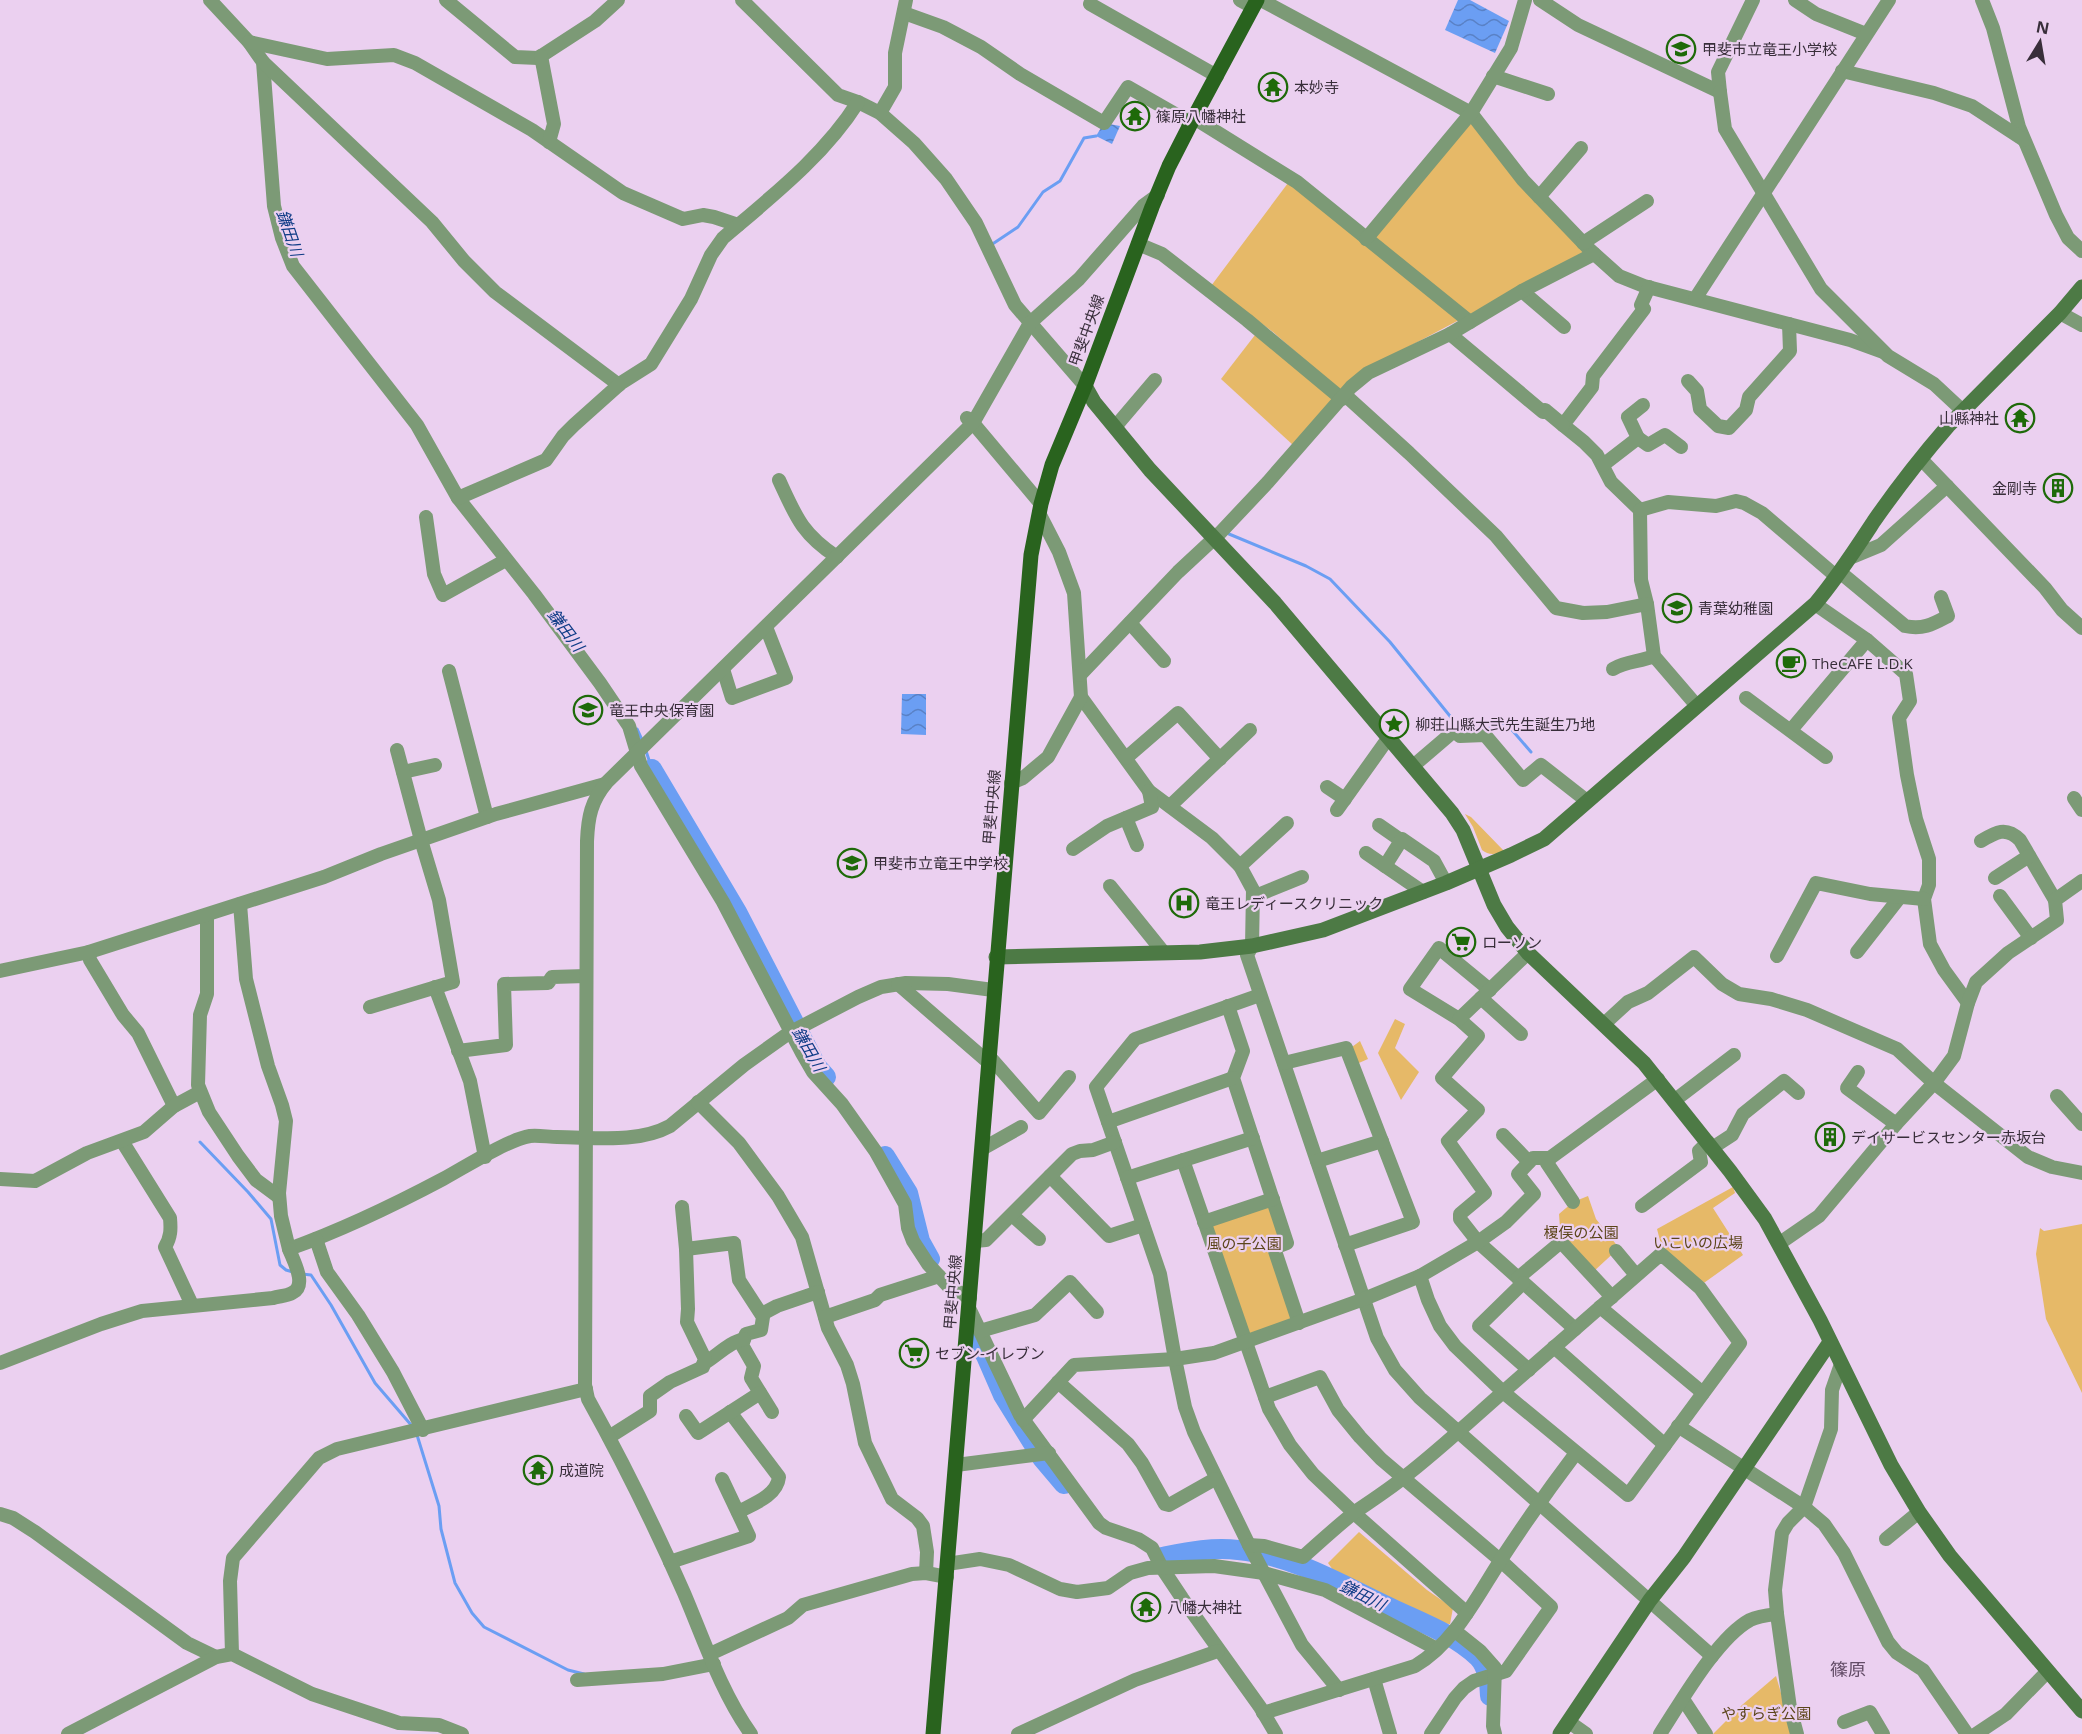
<svg xmlns="http://www.w3.org/2000/svg" width="2082" height="1734" font-family="'Open Sans','Noto Sans JP',sans-serif">
<defs>
<pattern id="water-waves" width="16" height="10" patternUnits="userSpaceOnUse" patternTransform="scale(1.5)"><rect width="16" height="10" fill="#6b9ef3"/><path d="M0 5q4-4 8 0t8 0" fill="none" stroke="#5981c6"/></pattern>
</defs>
<rect width="100%" height="100%" fill="#ebd0f0"/>
<!-- green -->
<g fill="#e6b968">
<path d="M1471,115L1591,253L1465,317L1369,239Z"/>
<path d="M1288,183L1461,319L1359,373L1340,391L1273,332L1211,286Z"/>
<path d="M1255,335L1336,399L1293,445L1221,379Z"/>
<path d="M1465,814L1471,817L1504,851C1497,854 1489,856 1482,850L1473,827Z"/>
<path d="M1395,1019L1405,1024L1395,1048L1419,1072L1401,1100L1378,1053Z"/>
<path d="M1360,1041L1368,1059L1352,1066L1348,1050Z"/>
<path d="M1733,1187L1735,1193L1713,1208L1743,1255L1701,1285L1663,1252L1657,1229Z"/>
<path d="M1588,1196L1596,1219L1619,1248L1593,1272L1561,1242L1559,1214L1573,1202Z"/>
<path d="M1269,1200L1282,1240L1272,1247L1296,1321L1246,1339L1207,1226Z"/>
<path d="M2082,1224V1393L2046,1319L2036,1254L2040,1228L2044,1231Z"/>
<path d="M1359,1532L1427,1590L1453,1608L1450,1624L1436,1623L1404,1608L1366,1585L1333,1570L1328,1563Z"/>
<path d="M1776,1676L1793,1734H1713L1742,1705Z"/>
</g>
<!-- water -->
<g fill="url(#water-waves)">
<path d="M1458,0H1470L1509,21L1495,53L1445,30Z"/>
<path d="M1104,123L1120,126L1112,144L1096,136Z"/>
<path d="M902,694H926V735L901,734Z"/>
</g>
<g fill="none" stroke-linecap="round" stroke-linejoin="round">
<!-- stream -->
<g stroke="#6b9ef3" stroke-width="3">
<path d="M991,245L1018,227L1043,192L1060,181L1084,138L1096,136"/>
<path d="M1229,534L1306,566L1330,579L1390,642L1458,726"/>
<path d="M637,729L643,742"/>
<path d="M1484,730L1506,723L1531,752"/>
<path d="M646,751L652,769"/>
<path d="M200,1142L248,1192L271,1219L280,1265L286,1270L293,1272"/>
<path d="M302,1274L311,1275L331,1305L375,1383L412,1426"/>
<path d="M417,1435L439,1506L441,1529L455,1583L472,1613L484,1627L568,1670L584,1674"/>
</g>
<!-- river -->
<g stroke="#6b9ef3" stroke-width="20">
<path d="M652,769L737,912L817,1067L826,1077"/>
<path d="M885,1156L908,1193L920,1241L930,1259"/>
<path d="M973,1333L986,1356L1003,1395L1042,1458L1064,1484"/>
<path d="M1162,1557C1188,1552 1212,1547 1238,1550C1293,1555 1342,1585 1391,1608C1420,1622 1454,1634 1478,1657C1487,1666 1490,1683 1490,1696"/>
</g>
<!-- street -->
<g stroke="#7c9a76" stroke-width="14">
<path d="M210,0L249,42L263,62L274,206L282,238L293,266L417,425L458,498L534,594L600,683L629,726L641,766L723,902L802,1053L813,1072L842,1104L876,1152L905,1204L908,1228L913,1241L928,1264L949,1287L970,1298"/>
<path d="M446,0L515,57L538,58L595,21L618,0"/>
<path d="M742,0L838,95L858,102L880,113L914,143L946,179L976,223L1015,305L1085,386"/>
<path d="M1240,0L1253,7"/>
<path d="M1261,0L1471,113L1523,180L1590,250L1619,276L1644,286L1850,340L1883,352"/>
<path d="M1540,0L1578,25L1720,92L1718,72L1753,0"/>
<path d="M1795,0L1816,14L1866,34"/>
<path d="M1982,0L1993,28L2019,127L2056,215L2068,238L2082,251"/>
<path d="M1090,4L1217,76"/>
<path d="M904,13L943,27L981,47L1020,74L1104,123L1128,87L1191,123"/>
<path d="M249,42L327,59L394,55L415,63L532,130L623,193L683,219L703,215L714,217L738,225"/>
<path d="M541,56L554,124L549,142"/>
<path d="M263,62L432,222L464,261L495,292L619,385"/>
<path d="M1842,71L1934,93L1972,106L2024,140"/>
<path d="M1493,76L1548,94"/>
<path d="M1720,92L1725,129L1821,289L1888,356L1934,384L1963,411"/>
<path d="M880,113L895,87V53L906,0"/>
<path d="M1194,118L1297,182L1470,322"/>
<path d="M1539,197L1581,148"/>
<path d="M1366,239L1471,113L1511,48L1525,0"/>
<path d="M1583,243L1647,201"/>
<path d="M1138,244L1162,254L1247,320L1342,399"/>
<path d="M1649,287L1641,305L1644,309L1593,376L1592,387L1563,425L1584,442L1597,455L1611,482L1640,510L1641,580L1647,604L1654,656L1697,706"/>
<path d="M1522,291L1564,327"/>
<path d="M1695,299L1889,0"/>
<path d="M2060,313L2082,325"/>
<path d="M1450,334L1543,412L1545,410L1563,425"/>
<path d="M1688,381L1697,391L1700,409L1718,426L1729,428L1746,410L1749,397L1790,351L1789,324"/>
<path d="M1345,395L1409,453L1496,536L1556,608L1583,613L1607,612L1647,604"/>
<path d="M967,418L973,423L1041,504"/>
<path d="M1115,427L1155,380"/>
<path d="M1638,438L1648,445L1665,435L1681,447"/>
<path d="M1921,459L2045,588L2062,610L2082,628"/>
<path d="M1603,465L1638,438L1628,417L1643,405"/>
<path d="M779,480C796,517 802,534 837,557"/>
<path d="M458,498L546,460L563,436L574,425L621,383L651,364L691,299L711,255L723,238C771,197 824,156 858,102"/>
<path d="M1640,510L1668,502L1716,506L1736,501L1744,503L1762,513L1837,577"/>
<path d="M1039,513L1059,552L1074,593L1081,697L1149,791L1212,838L1240,866L1253,890L1252,946L1247,955L1377,1338L1395,1370L1420,1398L1712,1656"/>
<path d="M426,517L434,574L443,595L506,560"/>
<path d="M1852,557L1881,545L1947,486"/>
<path d="M1841,573L1905,626C1923,630 1933,624 1948,616L1941,597"/>
<path d="M1815,604L1867,640L1906,674L1910,701L1899,718L1907,775L1916,819L1929,859V885L1924,899L1930,944L1944,970L1968,1003"/>
<path d="M1130,623L1164,661"/>
<path d="M723,669L732,698L786,678L766,627"/>
<path d="M1613,669C1626,661 1640,662 1654,656"/>
<path d="M449,671L487,817"/>
<path d="M1080,675L1178,572L1220,533L1268,482L1351,387L1368,373L1450,334L1522,291L1594,254"/>
<path d="M1746,698L1826,757"/>
<path d="M1791,730L1867,640"/>
<path d="M1126,758L1178,713L1220,759"/>
<path d="M1413,766L1454,731L1460,736L1485,735L1523,780L1541,765L1587,801"/>
<path d="M403,772L435,765"/>
<path d="M1011,783L1023,778L1048,757L1081,697"/>
<path d="M1327,787L1345,799"/>
<path d="M2074,798L2082,810"/>
<path d="M1170,806L1250,730"/>
<path d="M1337,810L1389,737"/>
<path d="M1126,818L1137,845"/>
<path d="M1379,825L1402,841"/>
<path d="M1981,841C1996,832 2006,826 2020,840L2055,900"/>
<path d="M1073,849L1107,826L1152,807L1149,791"/>
<path d="M1366,853L1423,892"/>
<path d="M1240,866L1287,823"/>
<path d="M1385,866L1402,839L1434,861L1446,883"/>
<path d="M1995,878L2029,856"/>
<path d="M1110,886L1164,953"/>
<path d="M2000,896L2031,938"/>
<path d="M1253,897L1302,877"/>
<path d="M240,904L246,979L268,1066L282,1105L286,1121L279,1193L281,1216L289,1249C342,1230 394,1205 443,1179C465,1167 507,1140 530,1136C538,1135 549,1137 557,1137C593,1137 637,1144 670,1126L744,1065L789,1033L858,997L881,987L906,983L948,984L993,990"/>
<path d="M207,915V994L200,1015L198,1085L209,1112L238,1156L256,1180L279,1197"/>
<path d="M89,952L90,960L123,1015L138,1033L174,1106"/>
<path d="M1857,952L1900,897"/>
<path d="M1777,956L1816,883L1870,894L1924,899"/>
<path d="M0,971L89,952L324,877L381,854L496,814L605,784"/>
<path d="M898,984L988,1062"/>
<path d="M435,987L470,1081L485,1157"/>
<path d="M1490,990L1439,948L1410,989L1459,1019L1478,1036L1442,1078L1478,1110L1448,1141L1485,1193L1460,1214V1219L1478,1242L1575,1329"/>
<path d="M1260,995L1135,1039L1096,1087L1160,1274L1175,1359L1185,1407L1194,1432L1249,1545L1302,1645L1339,1690"/>
<path d="M1481,998L1521,1034"/>
<path d="M1228,1006L1243,1051L1233,1078L1287,1243L1274,1248L1299,1323"/>
<path d="M370,1007L453,982L439,900L421,840L397,750"/>
<path d="M1459,1019L1528,953"/>
<path d="M1604,1024L1628,1002L1648,993L1694,957L1722,984L1739,994L1771,999L1807,1010L1897,1049L1934,1083L2028,1157L2052,1167L2082,1173"/>
<path d="M458,1051L506,1045L504,984L548,983L552,977L586,976"/>
<path d="M989,1056L1039,1113L1069,1077"/>
<path d="M1284,1063L1346,1048L1413,1222L1345,1245"/>
<path d="M1858,1072L1847,1088L1896,1124"/>
<path d="M2057,1096L2082,1124"/>
<path d="M1675,1100L1734,1055"/>
<path d="M698,1102L739,1143L778,1196L802,1237L828,1328L847,1365L853,1384L865,1443L892,1499L917,1518L923,1526L927,1552L926,1573"/>
<path d="M1108,1122L1233,1078"/>
<path d="M1503,1135L1529,1162"/>
<path d="M122,1141L170,1218C171,1229 171,1237 165,1247L192,1305"/>
<path d="M1712,1148L1732,1135L1743,1114L1784,1081L1798,1093"/>
<path d="M982,1149L1021,1127"/>
<path d="M1550,1158L1547,1163L1573,1202"/>
<path d="M1183,1160L1269,1409L1290,1445L1313,1474L1354,1513L1467,1613"/>
<path d="M1317,1161L1382,1141"/>
<path d="M1050,1176L1109,1236L1143,1225"/>
<path d="M1127,1178L1253,1138"/>
<path d="M0,1179L35,1181L87,1153L144,1132L174,1106L200,1092"/>
<path d="M1642,1206L1701,1162L1699,1151L1708,1142"/>
<path d="M1012,1215L1039,1239"/>
<path d="M1204,1222L1273,1199"/>
<path d="M316,1239L327,1272L358,1315L393,1372L423,1430"/>
<path d="M975,1241L986,1240L1072,1154L1080,1151L1093,1150L1115,1142"/>
<path d="M1780,1243L1819,1216L1896,1124L1934,1083L1954,1056L1968,1003L1976,982L2008,953L2057,920L2055,900L2082,881"/>
<path d="M686,1249L734,1243L739,1280L763,1317L761,1330L746,1334L742,1345L754,1366L751,1378L772,1412"/>
<path d="M1616,1251L1636,1275"/>
<path d="M1518,1278L1561,1242L1612,1297"/>
<path d="M1523,1283L1479,1326L1529,1370"/>
<path d="M1600,1307L1703,1393"/>
<path d="M969,1308L1020,1415L1099,1523L1106,1528L1138,1539L1152,1548L1162,1568L1182,1598L1260,1707L1276,1734"/>
<path d="M762,1314L777,1306L818,1292"/>
<path d="M825,1317L875,1300L880,1295L939,1276"/>
<path d="M980,1331L1035,1315L1070,1282L1097,1312"/>
<path d="M1554,1347L1665,1445"/>
<path d="M0,1363L101,1324L142,1311L273,1298C279,1296 287,1296 292,1293C308,1286 293,1260 289,1249"/>
<path d="M703,1364C717,1356 729,1342 744,1339"/>
<path d="M1058,1382L1128,1444L1142,1463L1165,1504L1169,1505L1215,1479"/>
<path d="M1265,1397L1320,1377L1338,1410L1360,1437L1381,1459L1500,1560L1551,1607L1506,1671L1474,1681L1464,1688L1455,1698L1431,1734"/>
<path d="M730,1412L779,1477C777,1496 753,1504 738,1512"/>
<path d="M686,1416L698,1433L760,1393"/>
<path d="M1023,1420L1074,1365L1175,1359L1214,1353L1364,1299L1420,1276L1478,1242L1506,1222L1534,1194L1518,1174L1533,1158H1550L1658,1079"/>
<path d="M1678,1426L1804,1507L1824,1524L1844,1553L1888,1642L1897,1653L1923,1670L1967,1734"/>
<path d="M609,1437L650,1411V1396L670,1382L703,1367L705,1359L687,1322L688,1309L686,1249L682,1207"/>
<path d="M956,1465L1049,1453"/>
<path d="M0,1514L13,1518L35,1532L187,1643L216,1657"/>
<path d="M1886,1539L1919,1512"/>
<path d="M1249,1545L1264,1546L1303,1557C1320,1542 1337,1526 1355,1512C1371,1501 1388,1490 1403,1478C1438,1451 1470,1421 1503,1392C1556,1346 1608,1300 1661,1254L1700,1288L1740,1343L1628,1495L1503,1392L1455,1346L1440,1326L1428,1300L1420,1276"/>
<path d="M670,1562L749,1536L722,1479"/>
<path d="M947,1564L980,1559L1009,1565L1060,1589L1077,1592L1108,1588L1130,1573L1148,1568L1214,1566L1264,1573L1325,1590L1437,1649"/>
<path d="M1455,1631L1480,1651L1495,1668L1493,1726L1495,1734"/>
<path d="M232,1654L230,1581L233,1558L319,1458L337,1449L586,1389"/>
<path d="M710,1654L788,1618L803,1605L912,1574L926,1573L947,1577"/>
<path d="M1374,1679L1390,1734"/>
<path d="M577,1680L663,1674L714,1664"/>
<path d="M1683,1699L1706,1734"/>
<path d="M1263,1713L1415,1666C1456,1642 1478,1594 1504,1555C1527,1520 1551,1486 1576,1453"/>
<path d="M1569,1722L1586,1734"/>
<path d="M1844,1722L1870,1712L1883,1734"/>
<path d="M68,1734L216,1657L232,1654L312,1694L399,1723L439,1725L462,1734"/>
<path d="M751,1734C721,1692 704,1640 684,1593C655,1527 623,1462 588,1399L585,1385L587,841C588,817 591,801 607,782L973,423L1030,323L1079,279L1143,206L1158,195"/>
<path d="M1018,1734L1135,1680L1218,1651"/>
<path d="M1660,1734C1681,1702 1717,1638 1750,1620C1758,1616 1768,1615 1777,1614"/>
<path d="M1797,1734L1790,1708L1777,1614L1775,1590L1782,1533L1788,1523L1804,1507L1831,1429L1832,1390L1841,1364"/>
<path d="M1976,1734L2006,1714L2048,1671"/>
</g>
<!-- secondary -->
<g stroke="#4d7a45" stroke-width="15">
<path d="M1085,386L1094,402L1150,470L1275,603L1452,813L1463,830L1494,905L1507,927L1528,953L1644,1063L1730,1171L1765,1219L1820,1320L1891,1465L1919,1512L1950,1556L2082,1711"/>
<path d="M996,957L1200,952L1252,946L1323,930L1446,883L1511,855L1544,839L1815,604C1837,578 1855,550 1874,521C1897,488 1922,456 1948,426L2060,313L2082,287"/>
<path d="M1560,1734L1650,1600L1684,1557L1830,1342"/>
</g>
<!-- primary -->
<path stroke="#29631e" stroke-width="15" d="M933,1734L1031,555L1041,504L1052,465L1085,386L1152,207L1169,166L1191,123L1257,0"/>
</g>
<!-- icons -->
<defs>
<g id="school-ring" transform="scale(1.5)"><circle r="9.5" fill="#ebd0f0" stroke="#1e6a09" stroke-width="1.5"/><path d="M0-5L7-2L0 1L-7-2ZM-4 1L0 2.5L4 1V4Q0 6-4 4Z" fill="#1e6a09"/></g>
<g id="temple-ring" transform="scale(1.5)"><circle r="9.5" fill="#ebd0f0" stroke="#1e6a09" stroke-width="1.5"/><path d="M0-6L5-2H3V0L6.5 2.5H4V6H1.5V3h-3V6H-4V2.5H-6.5L-3 0V-2H-5Z" fill="#1e6a09"/></g>
<g id="building-ring" transform="scale(1.5)"><circle r="9.5" fill="#ebd0f0" stroke="#1e6a09" stroke-width="1.5"/><path d="M-4-6H4V6H1V3H-1V6H-4ZM-2.5-4.3h1.7v1.8h-1.7ZM.8-4.3h1.7v1.8H.8ZM-2.5-1h1.7V.8h-1.7ZM.8-1h1.7V.8H.8Z" fill="#1e6a09"/></g>
<g id="cafe-ring" transform="scale(1.5)"><circle r="9.5" fill="#ebd0f0" stroke="#1e6a09" stroke-width="1.5"/><path d="M-5.5-4.5H6V0H3Q3 3.5 0 3.5H-2.5Q-5.5 3.5-5.5 0ZM3-3.2v2h1.7v-2ZM-6 4.5H4V6H-6Z" fill="#1e6a09"/></g>
<g id="sight-ring" transform="scale(1.5)"><circle r="9.5" fill="#ebd0f0" stroke="#1e6a09" stroke-width="1.5"/><path d="M0-6L1.8-2.2L6-1.7L2.9 1.2L3.7 5.4L0 3.3L-3.7 5.4L-2.9 1.2L-6-1.7L-1.8-2.2Z" fill="#1e6a09"/></g>
<g id="hospital-ring" transform="scale(1.5)"><circle r="9.5" fill="#ebd0f0" stroke="#1e6a09" stroke-width="1.5"/><path d="M-5-5h3v3.5h4V-5h3V5h-3V1.5h-4V5h-3Z" fill="#1e6a09"/></g>
<g id="supermarket-ring" transform="scale(1.5)"><circle r="9.5" fill="#ebd0f0" stroke="#1e6a09" stroke-width="1.5"/><path d="M-6-5.5h2.5l.6 2H6L4.5 2H-2.5L-4.4-4H-6ZM-1.5 3.2a1.3 1.3 0 1 0 .1 0ZM3 3.2a1.3 1.3 0 1 0 .1 0Z" fill="#1e6a09"/></g>
</defs>
<g fill-rule="evenodd">
<use href="#school-ring" x="1681" y="49"/>
<use href="#temple-ring" x="1273" y="87"/>
<use href="#temple-ring" x="1135" y="116"/>
<use href="#temple-ring" x="2020" y="418"/>
<use href="#building-ring" x="2058" y="488"/>
<use href="#school-ring" x="1677" y="608"/>
<use href="#cafe-ring" x="1791" y="663"/>
<use href="#school-ring" x="588" y="710"/>
<use href="#sight-ring" x="1394" y="724"/>
<use href="#school-ring" x="852" y="863"/>
<use href="#hospital-ring" x="1184" y="903"/>
<use href="#supermarket-ring" x="1461" y="942"/>
<use href="#building-ring" x="1830" y="1137"/>
<use href="#supermarket-ring" x="914" y="1353"/>
<use href="#temple-ring" x="538" y="1470"/>
<use href="#temple-ring" x="1146" y="1607"/>
</g>
<g text-anchor="middle" dominant-baseline="central" stroke-width="4.5" stroke-linejoin="round" paint-order="stroke">
<!-- poi labels -->
<g font-size="15" fill="#382e3a" stroke="#ebd0f0" text-anchor="start">
<text x="1702" y="49">甲斐市立竜王小学校</text>
<text x="1294" y="87">本妙寺</text>
<text x="1156" y="116">篠原八幡神社</text>
<text x="1999" y="418" text-anchor="end">山縣神社</text>
<text x="2037" y="488" text-anchor="end">金剛寺</text>
<text x="1698" y="608">青葉幼稚園</text>
<text x="1812" y="663">TheCAFE L.D.K</text>
<text x="609" y="710">竜王中央保育園</text>
<text x="1415" y="724">柳荘山縣大弐先生誕生乃地</text>
<text x="873" y="863">甲斐市立竜王中学校</text>
<text x="1205" y="903">竜王レディースクリニック</text>
<text x="1482" y="942">ローソン</text>
<text x="1851" y="1137">デイサービスセンター赤坂台</text>
<text x="935" y="1353">セブン-イレブン</text>
<text x="559" y="1470">成道院</text>
<text x="1167" y="1607">八幡大神社</text>
</g>
<!-- street labels -->
<g font-size="15" fill="#382e3a" stroke="#ebd0f0">
<text transform="translate(1086 330) rotate(-70)">甲斐中央線</text>
<text transform="translate(991 807) rotate(-85)">甲斐中央線</text>
<text transform="translate(952 1292) rotate(-85)">甲斐中央線</text>
</g>
<!-- park labels -->
<g font-size="15" fill="#5c451a" stroke="#ebd0f0">
<text x="1581" y="1232">榎俣の公園</text>
<text x="1698" y="1242">いこいの広場</text>
<text x="1244" y="1243">風の子公園</text>
<text x="1766" y="1713">やすらぎ公園</text>
</g>
<!-- water labels -->
<g font-size="16" font-style="italic" fill="#103c87" stroke="#ebd0f0">
<text transform="translate(290 233) rotate(71)">鎌田川</text>
<text transform="translate(566 630) rotate(53)">鎌田川</text>
<text transform="translate(809 1049) rotate(60)">鎌田川</text>
<text transform="translate(1363 1595) rotate(26)">鎌田川</text>
</g>
<!-- quarter labels -->
<g font-size="18" fill="#644d68" stroke="#ebd0f0">
<text x="1848" y="1669">篠原</text>
</g>
</g>
<!-- north arrow -->
<g transform="translate(2040 42) rotate(11)" stroke="#ebd0f0" stroke-width="4.5" paint-order="stroke">
<path d="M0-4.5L10 22L0 15L-10 22Z" fill="#382e3a"/>
<text y="-9" font-size="16" font-weight="bold" text-anchor="middle" fill="#382e3a">N</text>
</g>
</svg>
